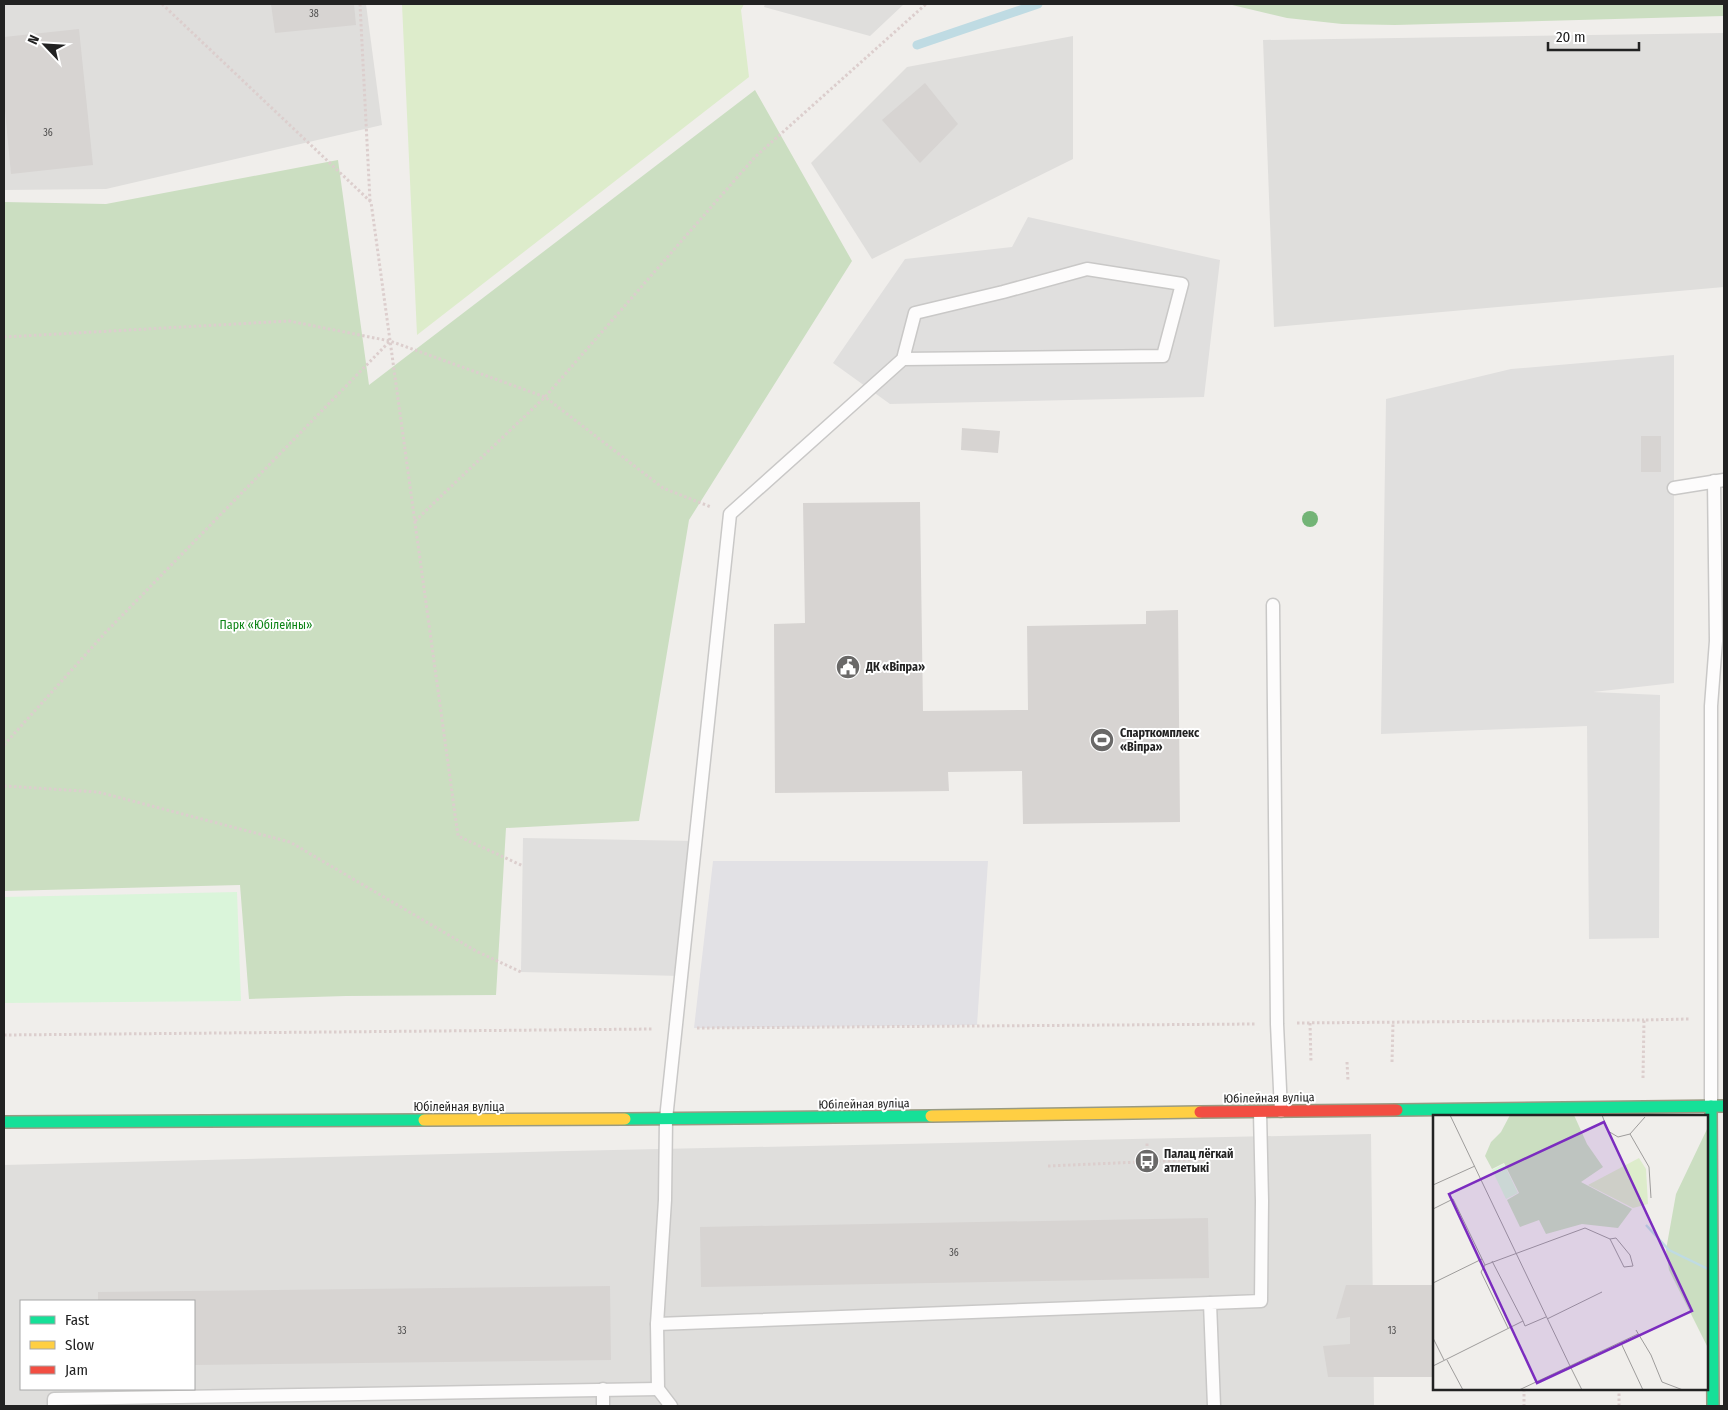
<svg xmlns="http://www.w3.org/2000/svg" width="1728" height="1410" font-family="'Fira Sans Condensed',sans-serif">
<rect width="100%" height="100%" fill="#f0eeeb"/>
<!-- residential -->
<g fill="#dfdedc" fill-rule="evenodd">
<path d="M4,4H366L382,125L106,189L4,190Z"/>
<path d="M765,4H904L870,36L764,7Z"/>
<path d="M1724,33V287L1274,327L1263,40Z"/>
<path d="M1073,36V159L872,259L811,163L907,67Z"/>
<path d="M1371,1134L1374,1406H4V1165L567,1151ZM21,1301H194V1389H21Z"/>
</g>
<!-- grass -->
<path fill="#ddeccb" d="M402,4H744L741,10L749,77L417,335Z"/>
<!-- forest -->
<g fill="#cbdec1">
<path d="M1228,4H1724V16L1395,25L1342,24L1287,18Z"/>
<path d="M755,90L852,261L689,520L639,821L506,828L496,995L346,996L249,999L240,885L4,891V202L106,204L338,160L369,385Z"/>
</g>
<!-- park -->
<path fill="#daf5da" d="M237,892L241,1001L4,1003V897Z"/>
<!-- parking -->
<g fill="#e0dfde">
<path d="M1028,217L1220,260L1204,397L890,404L833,363L905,259L1012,247Z"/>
<path d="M1674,355V683L1593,692L1660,695L1659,938L1589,939L1587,726L1381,734L1386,399L1511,369Z"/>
<path d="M523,838L695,841L681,976L521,972Z"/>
</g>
<!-- plaza -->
<path fill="#e2e1e5" d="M713,861H988L977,1025L694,1028Z"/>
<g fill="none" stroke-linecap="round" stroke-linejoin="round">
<!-- stream -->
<path stroke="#bfdbe3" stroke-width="9" d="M917,45L1038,4"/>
</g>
<!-- building -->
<g fill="#d7d4d2">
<path d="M271,4H354L356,25L275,33Z"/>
<path d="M79,29L93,165L11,174L4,100V37Z"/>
<path d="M925,83L958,124L920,163L882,120Z"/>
<path d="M962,428L1000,431L998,453L961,450Z"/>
<rect x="1641" y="436" width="20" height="36"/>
<path d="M920,502L923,711L1028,710L1027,626L1146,624V611L1178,610L1180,822L1023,824L1022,771L948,772L949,791L775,793L774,624L805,623L803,503Z"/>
<path d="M1208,1218L1209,1278L701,1287L700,1227Z"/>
<path d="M1346,1285H1434V1377H1328L1323,1346L1350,1344V1317L1336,1319Z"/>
<path d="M610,1286L611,1360L194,1365V1301H98V1292Z"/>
</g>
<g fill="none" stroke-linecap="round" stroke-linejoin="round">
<!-- lane casing -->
<g stroke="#c9c8c7" stroke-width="15">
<g id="lane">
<path d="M1674,488L1724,480"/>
<path d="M1273,605L1277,1024L1281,1111"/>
<path d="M1711,1106V706L1716,641L1714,481"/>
<path d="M657,1324L1210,1303"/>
<path d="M603,1389V1406"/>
<path d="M54,1406V1399L658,1389"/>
<path d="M671,1406L658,1389L657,1324L665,1200L666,1119L730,514L903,359L1163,356L1182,284L1087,269L1003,292L915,313L903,359"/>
<path d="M1214,1406L1210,1303L1261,1301L1262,1201L1260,1112"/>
</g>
</g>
<!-- fast casing -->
<g stroke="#999a82" stroke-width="14">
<g id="fast">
<path d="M1711,1106L1713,1406"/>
<path d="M1397,1110L1724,1106"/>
<path d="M625,1119L931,1116"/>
<path d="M4,1122L424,1120"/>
</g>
</g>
<!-- slow casing -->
<g stroke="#999a82" stroke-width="14">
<g id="slow">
<path d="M931,1116L1200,1112"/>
<path d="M424,1120L625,1119"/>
</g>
</g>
<!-- jam casing -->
<g stroke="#999a82" stroke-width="14">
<path id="jam" d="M1200,1112L1397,1110"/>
</g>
<!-- path -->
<g stroke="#dccecd" stroke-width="3" stroke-dasharray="2.5 2.5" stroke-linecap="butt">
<path d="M162,4L371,202L458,836L523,866"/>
<path d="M360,4L370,201"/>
<path d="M4,337L289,321L390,341L545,397L663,488L711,507"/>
<path d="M415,521L545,397L755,157L926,4"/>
<path d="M4,745L105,633L390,341"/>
<path d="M4,786L98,792L290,842L476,951L521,972"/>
<path d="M1297,1023L1644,1020"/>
<path d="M1310,1023L1311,1063"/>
<path d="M697,1028L1256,1024"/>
<path d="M4,1035L653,1029"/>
<path d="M1347,1062L1348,1081"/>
<path d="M1392,1062L1393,1023"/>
<path d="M1643,1078L1644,1020L1689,1019"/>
<path d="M1147,1161V1142"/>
<path d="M1048,1166L1208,1159"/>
<path d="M1524,1389V1406"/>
<path d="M1619,1406V1389"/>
</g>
<!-- lane -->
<use href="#lane" stroke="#fdfcfc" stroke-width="12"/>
<!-- fast -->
<use href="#fast" stroke="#16e098" stroke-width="11"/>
<!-- slow -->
<use href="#slow" stroke="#ffcf43" stroke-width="11"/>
<!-- jam -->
<use href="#jam" stroke="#f24e42" stroke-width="11"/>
</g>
<!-- trees -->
<circle fill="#73b476" cx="1310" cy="519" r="8"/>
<!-- icons -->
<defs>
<g id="civic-disc" transform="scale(1.25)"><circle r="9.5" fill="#6a6968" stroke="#fff"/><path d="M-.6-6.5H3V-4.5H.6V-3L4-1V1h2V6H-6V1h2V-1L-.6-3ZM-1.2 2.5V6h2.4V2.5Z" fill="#fff"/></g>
<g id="stadium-disc" transform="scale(1.25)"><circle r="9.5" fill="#6a6968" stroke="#fff"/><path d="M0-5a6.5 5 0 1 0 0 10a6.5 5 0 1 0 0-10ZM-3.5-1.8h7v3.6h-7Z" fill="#fff"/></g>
<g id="bus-disc" transform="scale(1.25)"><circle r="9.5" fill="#6a6968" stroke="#fff"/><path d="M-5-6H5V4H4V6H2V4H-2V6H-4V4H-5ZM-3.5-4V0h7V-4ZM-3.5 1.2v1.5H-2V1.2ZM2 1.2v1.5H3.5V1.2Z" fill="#fff"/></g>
</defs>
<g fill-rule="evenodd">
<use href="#civic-disc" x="848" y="667"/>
<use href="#stadium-disc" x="1102" y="740"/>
<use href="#bus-disc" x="1147" y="1161"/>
</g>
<g text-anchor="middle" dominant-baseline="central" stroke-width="4" stroke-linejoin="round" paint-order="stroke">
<!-- number labels -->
<g font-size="10" fill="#4f4e4e">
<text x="314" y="14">38</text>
<text x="48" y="133">36</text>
<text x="954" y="1253">36</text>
<text x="402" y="1331">33</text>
<text x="1392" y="1331">13</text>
</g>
<!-- park labels -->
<g font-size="12" fill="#0c8416" stroke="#fff">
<text x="266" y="625">Парк «Юбілейны»</text>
</g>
<!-- poi labels -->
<g font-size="12" font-weight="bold" fill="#222" stroke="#fff" text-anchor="start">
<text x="866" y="667">ДК «Віпра»</text>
<text x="1120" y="733">Спарткомплекс<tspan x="1120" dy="14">«Віпра»</tspan></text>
<text x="1164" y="1154">Палац лёгкай<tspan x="1164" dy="14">атлетыкі</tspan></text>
</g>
<!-- street labels -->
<g font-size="12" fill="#222" stroke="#fff">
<text transform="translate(1269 1098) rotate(-1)">Юбілейная вуліца</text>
<text transform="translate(864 1104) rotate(-1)">Юбілейная вуліца</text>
<text x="459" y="1107">Юбілейная вуліца</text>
</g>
</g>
<!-- overview -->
<g transform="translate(1433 1115)">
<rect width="275" height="275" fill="#f0eeeb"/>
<path d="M206,43L213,54L215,89L200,93L155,70Z" fill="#ddeccb"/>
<path d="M77,0H141L154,29L170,52L148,67L199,94L185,113L149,109L113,119L106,105L87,112L74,85L86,78L71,48L59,54L52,41L58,27L68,17ZM275,12V233L236,155L233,135L243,79Z" fill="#cbdec1"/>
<path d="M71,49L85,78L73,84L59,55Z" fill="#daf5da"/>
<path fill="none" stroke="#bfdbe3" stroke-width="2.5" d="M213,110L236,135L275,154"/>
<path fill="none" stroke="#9e9c9b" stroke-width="1" d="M17,0L137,251L86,275M169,0L175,16L185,22L197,19L212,2M197,19L216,52L218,83M0,70L42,51M0,94L20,84L52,150M59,146L90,206M0,168L49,144M114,204L169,177M75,213L48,157L52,150L152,113L177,124L191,152L200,151L197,140L183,123L177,124M203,215L218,240L229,267L250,275M0,223L11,245M188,228L210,275M14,245L30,275M0,251L90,206L92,211L113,202M149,275L137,251L205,219"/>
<path fill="#7b2cbf" fill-opacity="0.15" stroke="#7b2cbf" stroke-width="2.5" d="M171,7L259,196L104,268L16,79Z"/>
<rect width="275" height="275" fill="none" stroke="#222" stroke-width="2.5"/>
</g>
<!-- border -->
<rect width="1728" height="1410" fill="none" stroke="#222222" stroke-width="10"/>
<!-- legend -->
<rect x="20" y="1300" width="175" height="90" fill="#ffffff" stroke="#a7a7a7"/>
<rect x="30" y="1316" width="25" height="8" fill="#16e098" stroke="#a7a7a7"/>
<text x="65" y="1325" font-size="15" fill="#222222">Fast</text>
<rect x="30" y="1341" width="25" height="8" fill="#ffcf43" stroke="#a7a7a7"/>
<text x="65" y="1350" font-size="15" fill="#222222">Slow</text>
<rect x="30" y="1366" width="25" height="8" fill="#f24e42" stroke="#a7a7a7"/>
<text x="65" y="1375" font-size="15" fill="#222222">Jam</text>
<!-- north arrow -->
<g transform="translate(45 45) rotate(295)" stroke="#ffffff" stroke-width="4" paint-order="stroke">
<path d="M0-4L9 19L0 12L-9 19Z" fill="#222222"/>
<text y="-8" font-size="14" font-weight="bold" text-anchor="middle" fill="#222222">N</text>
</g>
<!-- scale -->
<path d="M1548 42v8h91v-8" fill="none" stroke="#222222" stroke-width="2.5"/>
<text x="1556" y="42" font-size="15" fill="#222222" stroke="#ffffff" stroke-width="4" paint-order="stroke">20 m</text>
</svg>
